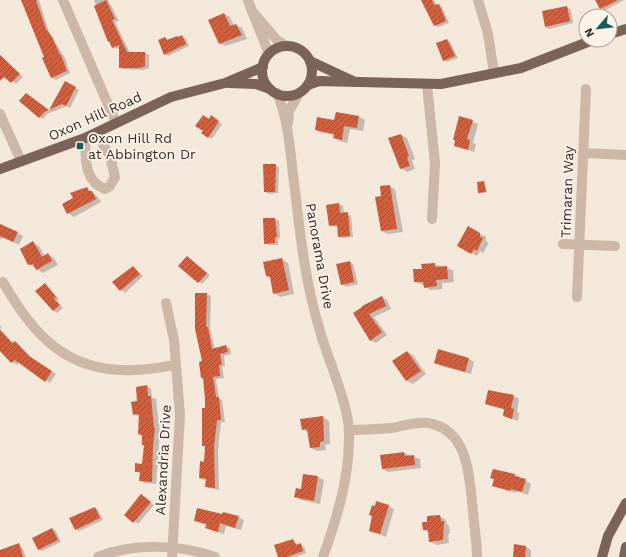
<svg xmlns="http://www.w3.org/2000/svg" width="626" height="557" font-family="'Work Sans',sans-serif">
<defs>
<pattern id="building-hatch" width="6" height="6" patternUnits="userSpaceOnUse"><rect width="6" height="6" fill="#ce603f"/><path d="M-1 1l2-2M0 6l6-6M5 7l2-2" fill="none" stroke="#a85035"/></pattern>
</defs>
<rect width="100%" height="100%" fill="#f4e8db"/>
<!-- shadow -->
<g fill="#0003">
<path d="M21,0H39L49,32L65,58L70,73L56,80L52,78L46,57Z"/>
<path d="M94,0H108L119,21L115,22L130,53H145L149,55V68L144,70L123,69L120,67V48L117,49L113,47L109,41Z"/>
<path d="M427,0H434L437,5L442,7L449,23L438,27L434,25Z"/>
<path d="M596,0H624L604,11L600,9Z"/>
<path d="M567,7L571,10L573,23L549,29L545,27Z"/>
<path d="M224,14L230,17L234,26L236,25L242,28L247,39L225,46L219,43Z"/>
<path d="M182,37L186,39L189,46L168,56L165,54V38L169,40Z"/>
<path d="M447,40L450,42L458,58L447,62L444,60Z"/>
<path d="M0,55L23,77L16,84L0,70Z"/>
<path d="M65,82L79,90L70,108L67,106L47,114L43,119L40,117L27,94L49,111Z"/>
<path d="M337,113L359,117L365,120L363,131L350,129L347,143L340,141L334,138L335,135L322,133L316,130L335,121Z"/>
<path d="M211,117L222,124L212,139L203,133Z"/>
<path d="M472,121L478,124L473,143L476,144L474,152L455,145L456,141L454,139Z"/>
<path d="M401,135L407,138L415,159L412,160L415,169L407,172L401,168Z"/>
<path d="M275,165L279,167L278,193L268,194L265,191Z"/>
<path d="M484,182L487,192L481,193L479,192Z"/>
<path d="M389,186L395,189L403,232L388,234L382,231V197Z"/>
<path d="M87,189L97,196L101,202L74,217L68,213L74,199Z"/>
<path d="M339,204L343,206L344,214L351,216L353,237L343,238L339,236L338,227L330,225Z"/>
<path d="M264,219H275L279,221L280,238L278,239V245H269L265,243Z"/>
<path d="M0,224L23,236L19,245L5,238L0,239Z"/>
<path d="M469,228L486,237V241L489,243L483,253L480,251L477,256L459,246Z"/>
<path d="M33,243L39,246L45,256L48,254L54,258L58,265L43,273L29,264Z"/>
<path d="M282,259L288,263L294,294L280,297L274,293Z"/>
<path d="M190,260L210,275L202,284L180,266Z"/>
<path d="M350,262L353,264L358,284L346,287L342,284Z"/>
<path d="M434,264L453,270L454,282L442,283V289L430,290L424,285L415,282L423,270Z"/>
<path d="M133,267L143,276L125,293L114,282Z"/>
<path d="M45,284L59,299L57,301L63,308L57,313L53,310Z"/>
<path d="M196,294H207L211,296L210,329L215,349L226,346L230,348L231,354L224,356L225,366L222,367L224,378L216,379L219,399L222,400L225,422H221L218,449L219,490L206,487L207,480L200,478L205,463L206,446L203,445L206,409L205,379L202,378L203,362Z"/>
<path d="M382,297L387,300L391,309L374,317L387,335L376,343L370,340L354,314Z"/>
<path d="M0,326L2,327L0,329L14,344L15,342L19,345L34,360L56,374L50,383L20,362L17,365L12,362L0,350Z"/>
<path d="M407,352L413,355L426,374L413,384L407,381L393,362Z"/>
<path d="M469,359L474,362L471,374L441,366L435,363Z"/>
<path d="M147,386L151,389L152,398L156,399L160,432L156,484L145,483L140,480L141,474L136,471L143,465L145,446L143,445V436L139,434L140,417L134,414L138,402Z"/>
<path d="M489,391L514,396L519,399L517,412L519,413L518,421L504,416L505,410L486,404Z"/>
<path d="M323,417L329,421L330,444L325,445L326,450L317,451L311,448L309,433L303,429Z"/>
<path d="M404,453L420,459L421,468L388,472L382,468Z"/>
<path d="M515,474L531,484L528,495L517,491L516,493L493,485Z"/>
<path d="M318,477L324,480L320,504L301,500L295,497Z"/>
<path d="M142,495L154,505L138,524L125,515Z"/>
<path d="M388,506L394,509L386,537L370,531L375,507Z"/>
<path d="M95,508L98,510L103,520L79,531L76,529Z"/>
<path d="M223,516L238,517L244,520L241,530L226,526L224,534L213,531L207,528V526L195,520Z"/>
<path d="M440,516L446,520L447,524L449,526L450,534H448L449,543L436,545L430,541L429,532L424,530L428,522V517Z"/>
<path d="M52,529L56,531L61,542L42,551L38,549Z"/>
<path d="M293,540L298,545L304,547L306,553L296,557H279L275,546Z"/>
<path d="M19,545L22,547L26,557H1L0,551Z"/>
<path d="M526,547L531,550V557H514Z"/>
</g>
<!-- building -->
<g fill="url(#building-hatch)">
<path d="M21,0H36L46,29L52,37L60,55H61L67,71L51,78L42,58L44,57Z"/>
<path d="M106,0L115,19L112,20L127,52H145V66L140,68H119V45L112,48L109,41L108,42L94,6Z"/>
<path d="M421,0H432L434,5L439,4L446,21L434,26Z"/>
<path d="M595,0H618L600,9Z"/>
<path d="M567,6L570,21L545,27L542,11Z"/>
<path d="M224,13L230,26L236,24L242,35L219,44L208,20Z"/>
<path d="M182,35L186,44L164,55L158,40L165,37L167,40L177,36L178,37Z"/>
<path d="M447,39L455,56L443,61L436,43Z"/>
<path d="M0,55L20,74L11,83L4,77L0,81Z"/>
<path d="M65,81L76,87L66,106L62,104L44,112L39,118L19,101L26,93L49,110Z"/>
<path d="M336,112L359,116L357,128L344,126L342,140L333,138L334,134L315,130L317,117L334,120Z"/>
<path d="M203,115L209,119L211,115L219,121L208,138L201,133L203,131L195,126Z"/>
<path d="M459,116L473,120L467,139L470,140L468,150L454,146L455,140H453Z"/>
<path d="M401,134L409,156L407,157L410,166L400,169L388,138Z"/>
<path d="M263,164H276L275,192H264Z"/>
<path d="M484,181L486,192L478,193L477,182Z"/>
<path d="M390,185L397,229L381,231L375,197L381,196L380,186Z"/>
<path d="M87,187L89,191H92L96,199L67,214L62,204L73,198L70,193Z"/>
<path d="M339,203L340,213L348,212L350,236L338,237L337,225L329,226L326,205Z"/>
<path d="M263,218H275L277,237H275V243L264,244Z"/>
<path d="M0,224L18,232L13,242L0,236Z"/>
<path d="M468,226L480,233V237L483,238L477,251L474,249L471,254L457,246Z"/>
<path d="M33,241L42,257L48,253L52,261L36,270L33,264L28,265L20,249Z"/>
<path d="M187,256L207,273L198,283L178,266Z"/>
<path d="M282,258L289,290L273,294L270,277L266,276L263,262Z"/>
<path d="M350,261L354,282L341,285L336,264Z"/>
<path d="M435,263V267L447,266L448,279L436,280L437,286L424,288L423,282H414L413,269H422L421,264Z"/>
<path d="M133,266L140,274L120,291L112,282Z"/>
<path d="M45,283L56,297L54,299L60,305L53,311L35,291Z"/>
<path d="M195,293H207L206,327H208L212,349L226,345L228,352L220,354L222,365H219L220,376L213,377L216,397H219L221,420H217L214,446L215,488L205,487L206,479L199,478L200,461L204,462L205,446H202V408H205V400L203,378H201L199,362L202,361L195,329Z"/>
<path d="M382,296L386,306L369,314L382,332L370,341L353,313L362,307V306Z"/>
<path d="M0,330L12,343L15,341L29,356L52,371L45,382L15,360L11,363L0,351Z"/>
<path d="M438,349L469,358L465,372L434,363Z"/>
<path d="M407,351L421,371L406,381L392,361Z"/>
<path d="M147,385L148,396H151L154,428H155L153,446L152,482L139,481L140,472H135V463L142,464L144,445H142V435L138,434L139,414L133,415L131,402L137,401L136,387Z"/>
<path d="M488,390L514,395L511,408L514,409L512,419L503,416L504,409L485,404Z"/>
<path d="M323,416L324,441L320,442V447L310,448L307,429L302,430L300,419Z"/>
<path d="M404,452L405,456L414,455L415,465L382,469L380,455Z"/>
<path d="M493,469L515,474L514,476L526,479L522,492L511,489L510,491L492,486L494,479L490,478Z"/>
<path d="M303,474L318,476L314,501L294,497L296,488L301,489Z"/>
<path d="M141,494L151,502L133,523L124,515Z"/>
<path d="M376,501L389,505L380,534L369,531L372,516L369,515L372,505L375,506Z"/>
<path d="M95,507L100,518L75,530L69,518Z"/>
<path d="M197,508L222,514L223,512L239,516L235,528L220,523L218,532L205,528L207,524L194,521Z"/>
<path d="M440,515L441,521H444L443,540L429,542L428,530H423L422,522H427V516Z"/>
<path d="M52,528L58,540L38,550L32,538Z"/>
<path d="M293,539L296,545L301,543L303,551L287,557H278L274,545Z"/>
<path d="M19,543L23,557H0V550Z"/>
<path d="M514,544L526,546L525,557H513Z"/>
</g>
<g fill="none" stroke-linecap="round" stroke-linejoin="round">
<!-- minor -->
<g stroke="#cdb7a6" stroke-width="10">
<path d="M63,0L116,123"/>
<path d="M248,0L252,11"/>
<path d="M478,0L488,34L494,73"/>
<path d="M269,54L252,11L276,39L286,46"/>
<path d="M427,85L435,163L432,219"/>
<path d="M277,93C289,121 290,152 294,182C300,233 305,283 320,331C328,360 349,405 349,433C350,476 337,518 323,557"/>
<path d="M0,114L21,161"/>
<path d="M288,123L289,111L299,93"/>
<path d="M85,138C86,158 83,180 105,189L110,186L115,177L110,156L96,133"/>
<path d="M583,153L626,155"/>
<path d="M563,244L615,246"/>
<path d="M3,282C33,335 67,373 134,370C148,370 162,367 176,365"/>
<path d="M577,297L586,89"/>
<path d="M166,303L174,340L180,415L172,557"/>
<path d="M349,430C364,430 378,429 392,428C404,426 416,421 428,423C470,430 469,479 473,511C474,526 477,542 477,557"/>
<path d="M98,557C134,543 179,544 215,557"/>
</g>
<!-- major -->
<g stroke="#7b6358" stroke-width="10">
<path d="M610,34L626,29"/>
<circle cx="287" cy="71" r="25"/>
<path d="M310,61L355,82"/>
<path d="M229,83L256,84L270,89"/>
<path d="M308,85L319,81L441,84L521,68L593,40"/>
<path d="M0,169L85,138L171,97L225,83L263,67"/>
<path d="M602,557L608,536L626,503"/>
<path d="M624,557L626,547"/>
</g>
</g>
<!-- markers -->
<rect fill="#1a595d" stroke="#fbf2e8" stroke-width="1.5" x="76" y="142" width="8" height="8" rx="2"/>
<g text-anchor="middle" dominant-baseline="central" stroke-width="3.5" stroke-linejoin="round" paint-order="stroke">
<!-- street labels -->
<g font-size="14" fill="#382d28" stroke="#fbf2e8">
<text transform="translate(95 116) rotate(-24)">Oxon Hill Road</text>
<text transform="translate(567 192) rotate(-88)">Trimaran Way</text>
<text transform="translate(320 256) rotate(80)">Panorama Drive</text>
<text transform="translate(163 460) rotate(-87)">Alexandria Drive</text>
</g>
<!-- poi labels -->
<g font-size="14" fill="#382d28" stroke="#fbf2e8" text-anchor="start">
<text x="88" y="138">Oxon Hill Rd<tspan x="88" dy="16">at Abbington Dr</tspan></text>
</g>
</g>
<!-- north arrow -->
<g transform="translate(598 28) rotate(242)"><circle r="19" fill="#fbf2e8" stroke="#ada39b"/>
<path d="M0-3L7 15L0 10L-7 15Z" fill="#1a595d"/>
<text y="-6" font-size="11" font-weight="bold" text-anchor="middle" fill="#382d28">N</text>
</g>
</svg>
